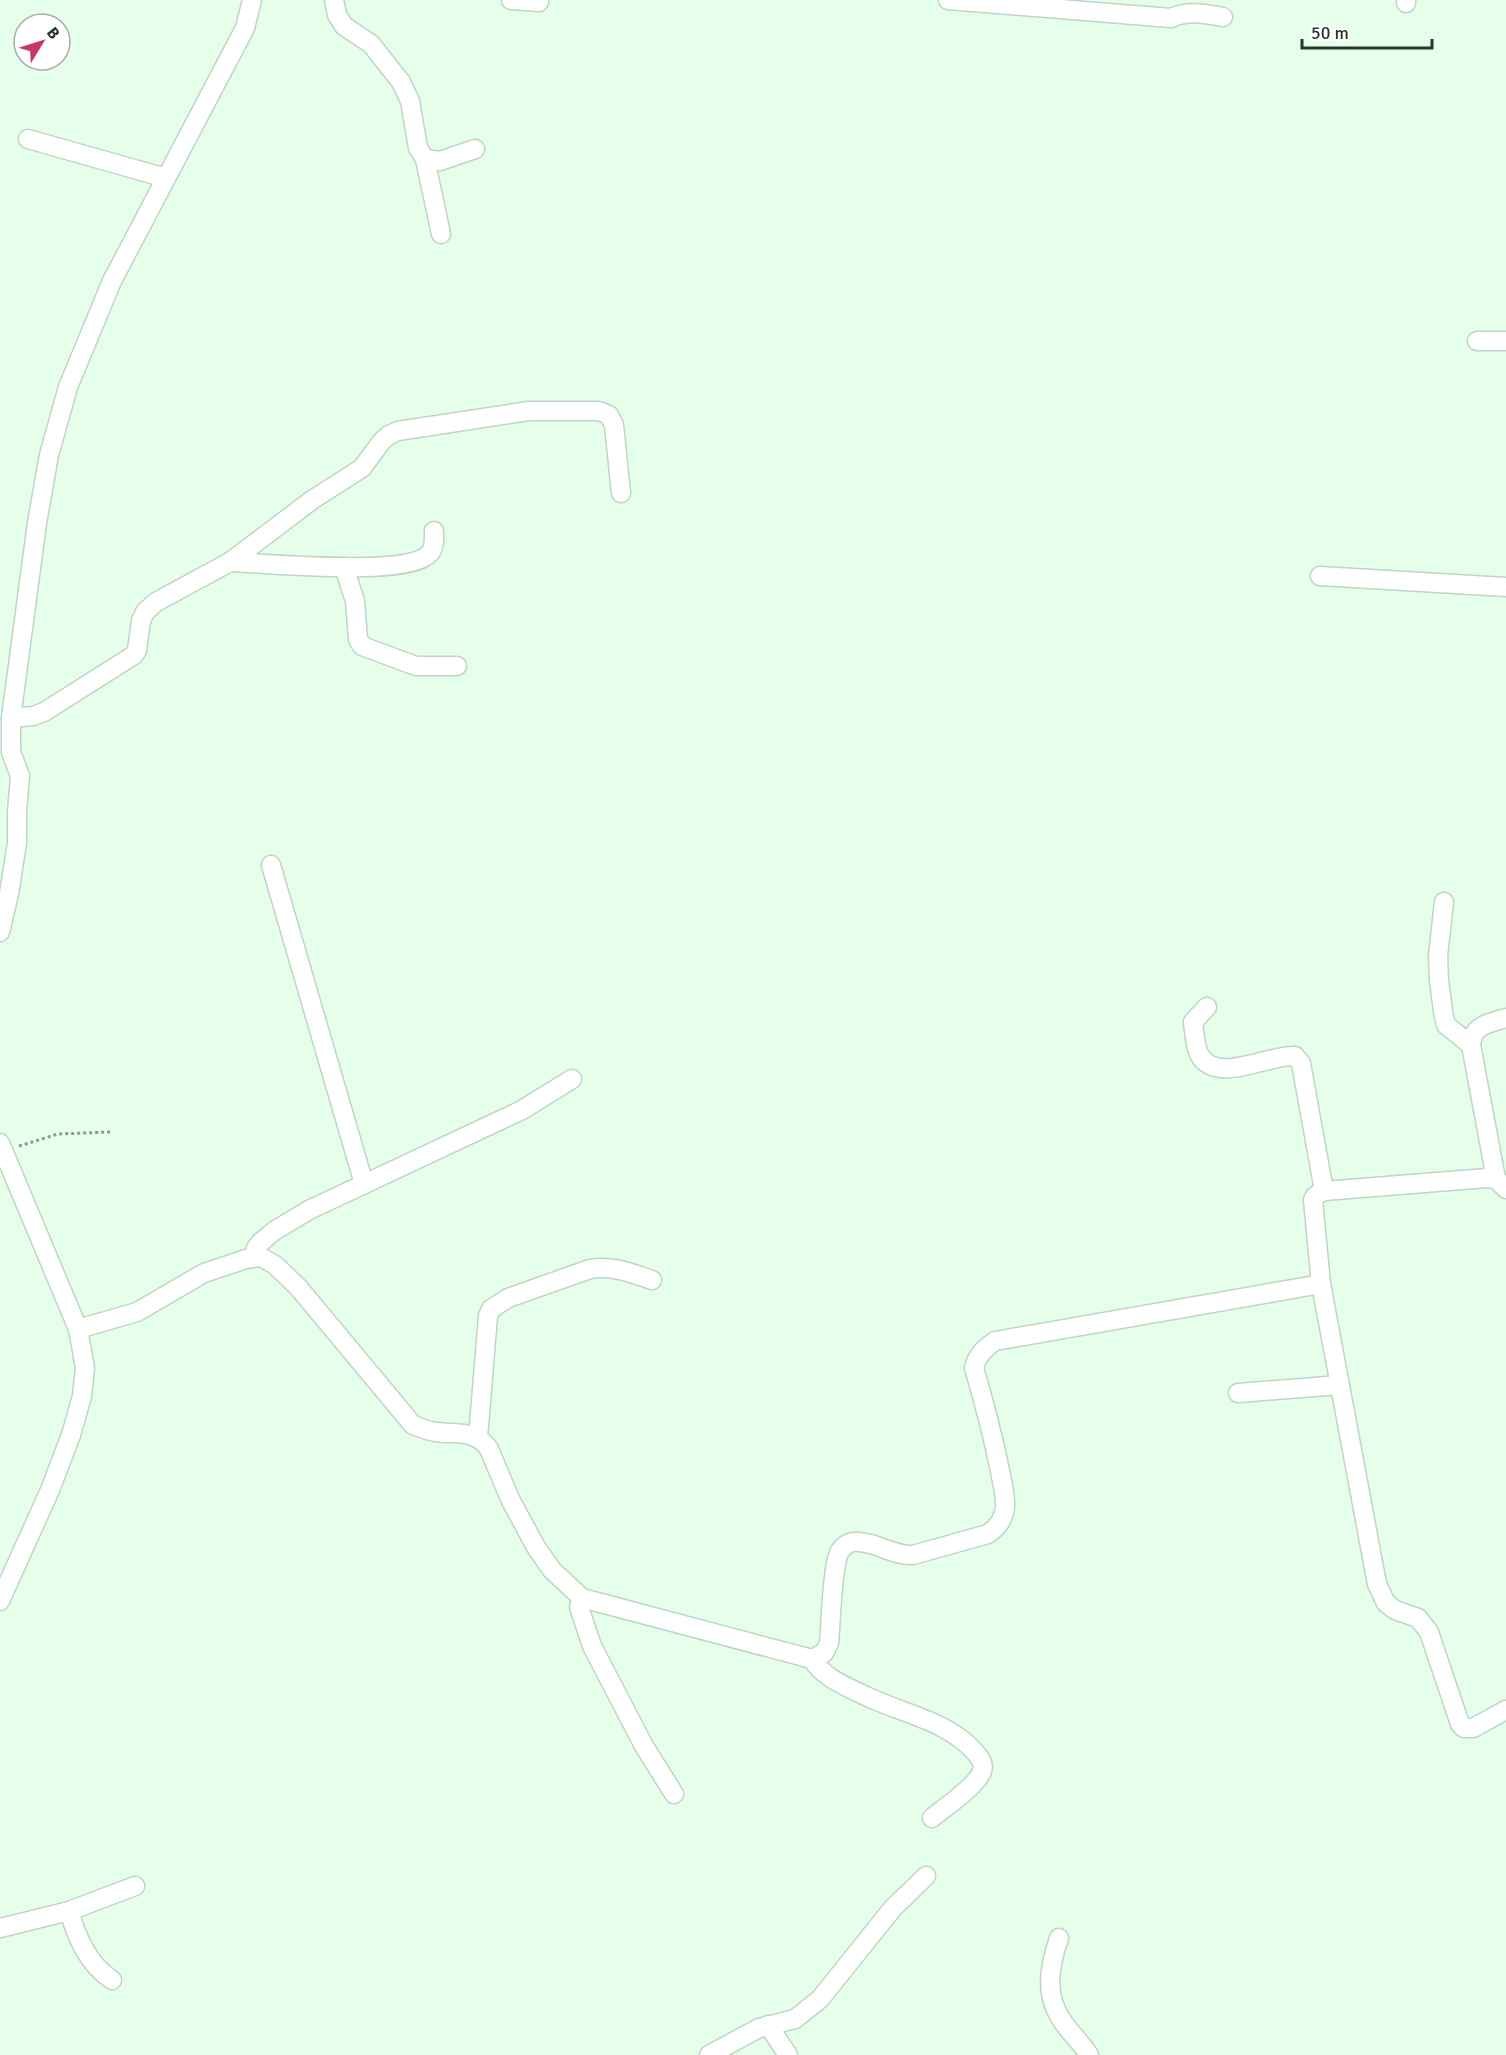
<svg xmlns="http://www.w3.org/2000/svg" width="1506" height="2055" font-family="Signika,sans-serif">
<rect width="100%" height="100%" fill="#e6ffeb"/>
<g fill="none" stroke-linecap="round" stroke-linejoin="round">
<!-- minor casing -->
<g stroke="#bed6c2" stroke-width="21">
<g id="minor">
<path d="M334,0L337,15L344,26L371,44L401,82L410,101L418,148L425,159L440,161L475,149"/>
<path d="M511,0L539,2"/>
<path d="M948,0L1171,18C1188,10 1205,14 1223,17"/>
<path d="M1406,0V3"/>
<path d="M28,139L166,178"/>
<path d="M425,159L441,234"/>
<path d="M1477,341H1506"/>
<path d="M230,562C265,563 409,578 430,553C435,547 434,538 434,531"/>
<path d="M344,567L355,601L358,639L362,646L416,666H457"/>
<path d="M1320,576L1506,587"/>
<path d="M11,718L33,716L44,712L134,655L137,650L141,621L145,612L156,602L230,562L312,500L362,468L382,441L389,435L398,431L529,411H599L609,415L614,425L621,493"/>
<path d="M271,865L364,1184"/>
<path d="M1444,902L1438,956L1439,980L1443,1012L1446,1025L1471,1045"/>
<path d="M0,932L9,894L17,843V812L20,776L11,752V718L37,523L49,455L68,387L112,281L245,28L252,0"/>
<path d="M1207,1007L1193,1022C1194,1032 1195,1045 1199,1054C1216,1086 1268,1054 1295,1056L1301,1063L1324,1191"/>
<path d="M0,1143L78,1329L85,1368L82,1396L71,1435L50,1490L0,1601"/>
<path d="M1496,1179L1471,1045C1472,1025 1490,1023 1506,1018"/>
<path d="M1506,1189L1496,1179L1487,1178L1324,1191L1315,1196L1313,1200L1321,1284L1377,1584L1386,1603L1395,1610L1418,1618L1429,1632L1460,1724L1464,1728H1473L1506,1710"/>
<path d="M254,1257L256,1248L261,1242L274,1231L309,1210L522,1110L572,1079"/>
<path d="M78,1329L137,1312L204,1273L246,1259L261,1257L275,1265L298,1287L413,1425C421,1428 428,1431 436,1432C457,1435 475,1429 489,1449L511,1501L536,1547L552,1570L582,1598L812,1659L824,1653L829,1643C831,1624 832,1564 840,1551C845,1544 851,1541 859,1542C878,1543 894,1556 913,1555L988,1534C998,1527 1003,1520 1005,1508C1006,1495 1002,1483 1000,1471C993,1436 984,1402 974,1368C977,1355 984,1349 995,1341L1321,1284"/>
<path d="M1238,1393L1340,1385"/>
<path d="M478,1437L488,1316L491,1309L508,1298L590,1269C612,1265 631,1273 652,1280"/>
<path d="M582,1598L579,1607L592,1646L644,1746L674,1794"/>
<path d="M812,1659C823,1678 849,1688 868,1697C904,1714 947,1721 974,1751C979,1757 985,1763 982,1771C978,1785 944,1808 932,1818"/>
<path d="M69,1911C77,1938 88,1964 112,1980"/>
<path d="M0,1928L69,1911L135,1886"/>
<path d="M1059,1938C1049,1968 1044,1995 1063,2022C1071,2034 1082,2043 1089,2055"/>
<path d="M768,2025L788,2055"/>
<path d="M709,2055L759,2028L795,2019L820,1999L893,1908L926,1876"/>
</g>
</g>
<!-- path -->
<path stroke="#8b9c8e" stroke-width="3" stroke-dasharray="3 3" stroke-linecap="butt" d="M19,1146L58,1134L110,1132"/>
<!-- minor -->
<use href="#minor" stroke="#fff" stroke-width="18"/>
</g>
<!-- north arrow -->
<g transform="translate(42 42) rotate(52)"><circle r="28" fill="#ffffff" stroke="#aaaeab" stroke-width="1.5"/>
<path d="M0-4.5L10 22L0 15L-10 22Z" fill="#c43766"/>
<text y="-9" font-size="16" font-weight="bold" text-anchor="middle" fill="#2a342c">B</text>
</g>
<!-- scale -->
<path d="M1302 39v9h130v-9" fill="none" stroke="#2a342c" stroke-width="3"/>
<text x="1311" y="39" font-size="18" fill="#2a342c" stroke="#ffffff" stroke-width="4.5" paint-order="stroke">50 m</text>
</svg>
